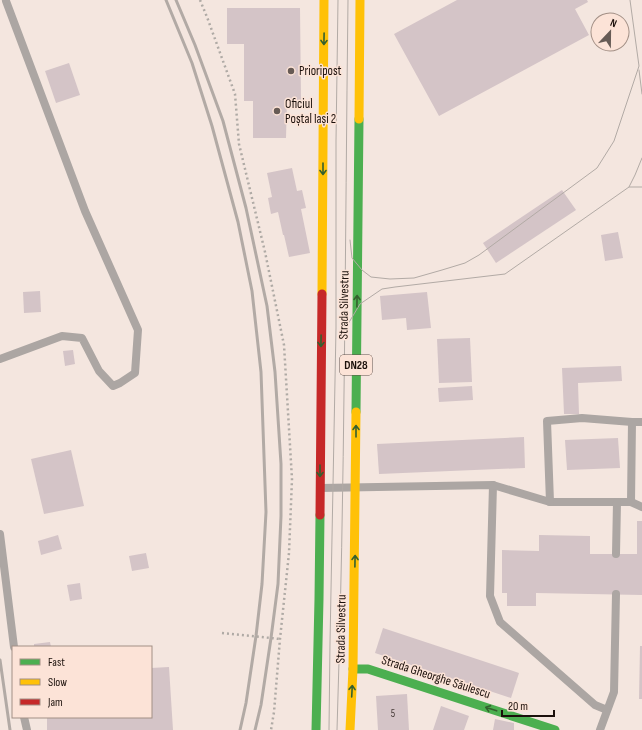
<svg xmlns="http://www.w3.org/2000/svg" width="642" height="730" font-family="'Sofia Sans Condensed',sans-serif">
<rect width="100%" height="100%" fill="#f4e6df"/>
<!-- building -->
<g fill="#d4c4c7">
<path d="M457,0H587L588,2L575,9L589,35L439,116L394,34Z"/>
<path d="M227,8H300L301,101H287L286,138H253V101H244V44H227Z"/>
<path d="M69,63L80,95L56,103L45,71Z"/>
<path d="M292,168L297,191L302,190L306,208L301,209L310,253L289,257L284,235H283L278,212L271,214L268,198L272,197L267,173Z"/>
<path d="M562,190L576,210L496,263L483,243Z"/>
<path d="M618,232L623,258L605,261L601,235Z"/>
<path d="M40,291L41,312L24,313L23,292Z"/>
<path d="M427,292L431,328L407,330L406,318L382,320L380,296Z"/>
<path d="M470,338L472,382L439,383L437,339Z"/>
<path d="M73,350L75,364L65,366L63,351Z"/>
<path d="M621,366L622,381L578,383L579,414H564L562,368Z"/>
<path d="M472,386L473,400L439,402L438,388Z"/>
<path d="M524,437L525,468L379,474L377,444Z"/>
<path d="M618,438L620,468L567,470L565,440Z"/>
<path d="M71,450L84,506L44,514L31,459Z"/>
<path d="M637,521H642V595L536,593V606H507V593H502V550L539,551V535L590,536V554H637Z"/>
<path d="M58,535L62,549L41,555L38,541Z"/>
<path d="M146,553L149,568L132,571L129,556Z"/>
<path d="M80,583L82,599L70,601L67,585Z"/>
<path d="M383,628L519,673L511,698L375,653Z"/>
<path d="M50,642L51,647H34V644Z"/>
<path d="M640,646H642V699H639Z"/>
<path d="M169,667L173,730H47V717H84V718L114,717H151V668Z"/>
<path d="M407,694L409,730H378L376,696Z"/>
<path d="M441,706L469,716L464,730H433Z"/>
<path d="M495,719L514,723V730H493Z"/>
</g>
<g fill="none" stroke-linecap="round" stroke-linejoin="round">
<!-- path -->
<g stroke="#afaaa5" stroke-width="2.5" stroke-dasharray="2 3" stroke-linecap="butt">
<path d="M200,0L207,17L235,94L239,144L265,252L284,345L292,479L289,553L280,639L274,712L271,730"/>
<path d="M222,633L280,639"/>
</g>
<!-- lane -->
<g stroke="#aca6a3" stroke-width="8">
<path d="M0,359L62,336L82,338L99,371L113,386L120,383L135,373L138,330L85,211L6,1"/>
<path d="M493,485L490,596L500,622L595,705L607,710"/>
<path d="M320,488L493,485L550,502H631L642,507"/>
<path d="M550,502L547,421L582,418L632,422"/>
<path d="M631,502L632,422H642"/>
<path d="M0,534L14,647"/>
<path d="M616,554L617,502"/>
<path d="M24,717L27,730"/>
<path d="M600,730L614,692L616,594"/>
</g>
<!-- fast -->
<g stroke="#4caf50" stroke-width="9">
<path d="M356,412L359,119"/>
<path d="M353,669H368L555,730"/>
<path d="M316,730L319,599L320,515"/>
</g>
<!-- slow -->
<g stroke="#ffc107" stroke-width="9">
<path d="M359,119L360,0"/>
<path d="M322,294L324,0"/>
<path d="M350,730L353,669L356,412"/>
</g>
<!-- jam -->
<path stroke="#c62828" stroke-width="9" d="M320,515L322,294"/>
<!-- tram -->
<g stroke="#b2aaa5" stroke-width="1">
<path d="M639,70L642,94"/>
<path d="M629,187L635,175L642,158"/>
<path d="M350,240L352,258L362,270L371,277L390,279L414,278L442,270L465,263L479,255L597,168L614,141L639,66L630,0"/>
<path d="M347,330L348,324L360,304L382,289L395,287L505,274L629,187H642"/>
<path d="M329,730L330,643L336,328V141L338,0"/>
<path d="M337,730C345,487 345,243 348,0"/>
</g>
<!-- rail -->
<g stroke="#b2aaa5" stroke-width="3">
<path d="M166,0L192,63L212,126L238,222L252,291L261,372L266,512L262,584L256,636L246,703L240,730"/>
<path d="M176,0L195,45L223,121L246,208L267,306L275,372L281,464V516L278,584L271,638L261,705L255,730"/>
<path d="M0,660L10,730"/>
</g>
</g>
<!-- one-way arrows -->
<defs><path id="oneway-shaft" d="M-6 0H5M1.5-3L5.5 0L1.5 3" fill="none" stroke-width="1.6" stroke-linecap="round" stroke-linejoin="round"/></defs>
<g stroke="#34602e">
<use href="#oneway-shaft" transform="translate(324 39) rotate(91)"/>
<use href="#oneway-shaft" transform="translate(323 169) rotate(90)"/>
<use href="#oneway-shaft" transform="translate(357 301) rotate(-89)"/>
<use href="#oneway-shaft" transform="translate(321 341) rotate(91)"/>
<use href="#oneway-shaft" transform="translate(356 431) rotate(-90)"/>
<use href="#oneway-shaft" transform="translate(320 471) rotate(90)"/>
<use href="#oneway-shaft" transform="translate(355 561) rotate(-89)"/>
<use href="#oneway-shaft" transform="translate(352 691) rotate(-87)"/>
<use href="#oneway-shaft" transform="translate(491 709) rotate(-162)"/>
</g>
<!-- markers -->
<g fill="#675b55" stroke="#fce3d7" stroke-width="1.5">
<circle cx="291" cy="71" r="4"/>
<circle cx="277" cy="111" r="4"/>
</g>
<g text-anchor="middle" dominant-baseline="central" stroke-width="3" stroke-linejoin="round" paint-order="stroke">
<!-- number labels -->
<g font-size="11" fill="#493d3a">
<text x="393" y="713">5</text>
</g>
<!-- shield labels -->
<rect fill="#fce3d7" stroke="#5e4f48" stroke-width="1" x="340" y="355" width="32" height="20" rx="3"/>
<g font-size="12" font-weight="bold" fill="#1b100b">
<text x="356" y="365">DN28</text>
</g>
<!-- poi labels -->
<g font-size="13" fill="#1b100b" stroke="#fce3d7" text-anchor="start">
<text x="299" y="71">Prioripost</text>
<text x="285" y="104">Oficiul<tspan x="285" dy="15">Poștal Iași 2</tspan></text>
</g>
<!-- street labels -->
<g font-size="13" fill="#1b100b" stroke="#fce3d7">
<text transform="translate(344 305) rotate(-89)">Strada Silvestru</text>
<text transform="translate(341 629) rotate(-89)">Strada Silvestru</text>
<text transform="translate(436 677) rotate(18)">Strada Gheorghe Săulescu</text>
</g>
</g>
<!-- legend -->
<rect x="12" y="646" width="140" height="72" fill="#fce3d7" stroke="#a28f85"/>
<rect x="20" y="659" width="20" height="6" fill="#4caf50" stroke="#a28f85"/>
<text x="48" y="666" font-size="12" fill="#1b100b">Fast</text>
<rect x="20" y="679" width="20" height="6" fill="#ffc107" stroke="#a28f85"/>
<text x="48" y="686" font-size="12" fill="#1b100b">Slow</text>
<rect x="20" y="699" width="20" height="6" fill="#c62828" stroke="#a28f85"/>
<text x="48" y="706" font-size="12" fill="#1b100b">Jam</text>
<!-- north arrow -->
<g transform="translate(610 32) rotate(22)"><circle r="19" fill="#fce3d7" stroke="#a28f85"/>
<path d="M0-3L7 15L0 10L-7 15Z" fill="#675b55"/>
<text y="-6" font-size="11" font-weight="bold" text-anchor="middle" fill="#1b100b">N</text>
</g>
<!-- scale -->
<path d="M502 710v6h52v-6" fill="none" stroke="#1b100b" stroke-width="2"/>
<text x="508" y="710" font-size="12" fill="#1b100b" stroke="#fce3d7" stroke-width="3" paint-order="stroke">20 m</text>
</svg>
